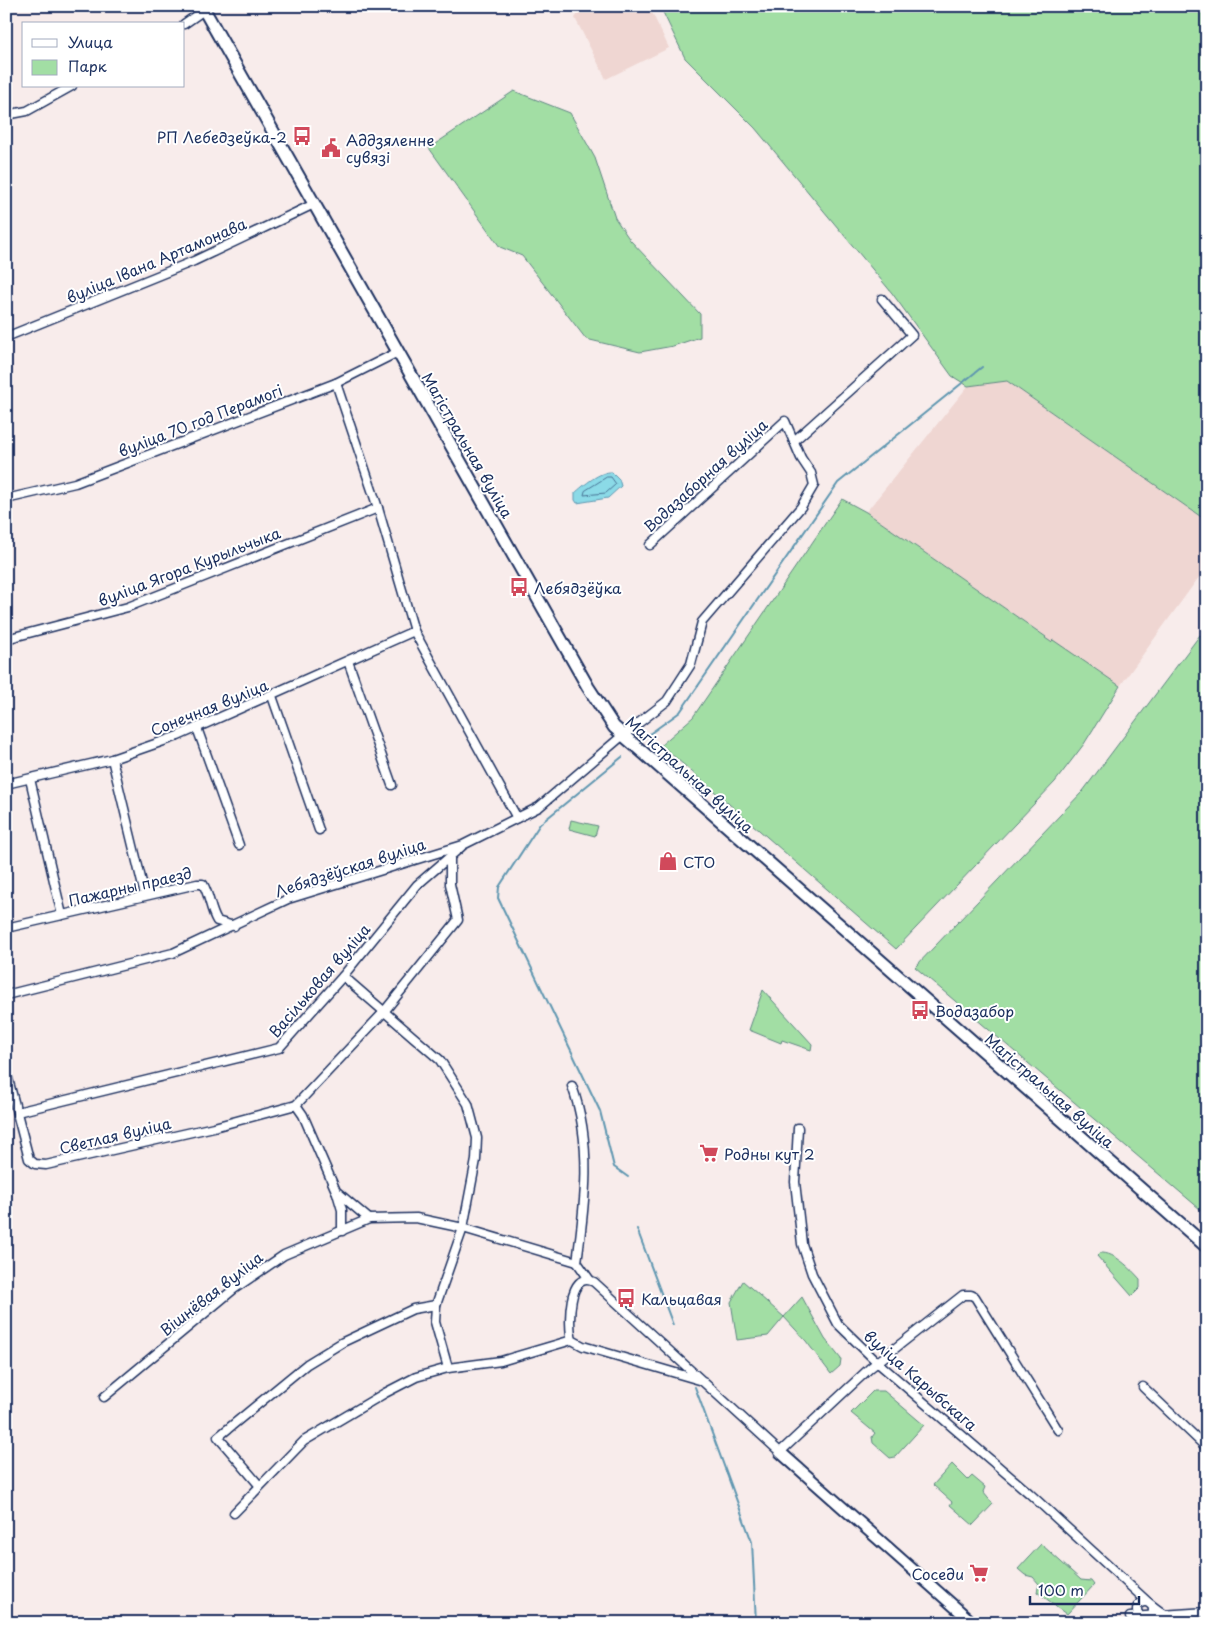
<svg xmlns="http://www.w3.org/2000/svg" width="1213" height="1629" font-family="'Playpen Sans',sans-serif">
<rect width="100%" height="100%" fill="#f8eceb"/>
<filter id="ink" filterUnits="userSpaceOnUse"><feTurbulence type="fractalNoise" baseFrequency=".02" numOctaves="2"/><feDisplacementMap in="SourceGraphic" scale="10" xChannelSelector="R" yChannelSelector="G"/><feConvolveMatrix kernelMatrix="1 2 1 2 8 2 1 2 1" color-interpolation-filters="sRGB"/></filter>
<g filter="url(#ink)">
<!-- built -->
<g fill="#efd6d2">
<path d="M584,6H649L669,48L606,79L575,18Z"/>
<path d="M1007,381L1207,521V566L1120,686L1053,641L1052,643L1045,638V636L866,512L968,386Z"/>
</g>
<!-- green -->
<g fill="#a2dea4" stroke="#5e8681">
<path d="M660,6H1207V521L1007,381L968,386L952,376L892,293L755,128L685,58Z"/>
<path d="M514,91L570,113L595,158L615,218L630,240L700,314V337L673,346L640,352L586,339L522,256L500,247L429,148Z"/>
<path d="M842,499L866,512L1046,637L1045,638L1051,642L1053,640L1120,686L1084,744L1055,782L896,949L661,745L693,717Z"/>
<path d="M1200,635L1207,640V1215L915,967L1083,791Z"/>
<path d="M571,820L598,826L595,836L569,829Z"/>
<path d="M763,990L812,1044L811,1050L782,1040L781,1043L749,1030Z"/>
<path d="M1100,1253C1115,1252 1131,1269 1140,1279V1288L1132,1296L1097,1256Z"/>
<path d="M743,1281L784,1317L802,1297L825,1339L841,1359L840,1366L831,1374L806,1341L784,1317L768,1336L737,1340L731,1302Z"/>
<path d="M873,1391H884L924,1425L895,1457L890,1458L873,1443L872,1437L875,1433L851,1413Z"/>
<path d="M952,1464L968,1480L972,1476L985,1487L983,1492L993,1504L973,1525L950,1505L952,1502L933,1485Z"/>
<path d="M1041,1544L1081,1580L1091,1581L1094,1585L1067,1614L1037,1592L1039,1584L1033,1577L1025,1575L1018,1569Z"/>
</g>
<!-- water -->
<path fill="#8bdae7" stroke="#5e96b0" d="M612,472L619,479L621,486L608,498L577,503L575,500V493C584,485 600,471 612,472Z"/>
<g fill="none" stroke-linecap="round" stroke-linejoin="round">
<!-- shore -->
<path stroke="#487395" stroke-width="1" d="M607,477H611L616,484L606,493L584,495L585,491Z"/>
<!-- stream -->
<g stroke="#5e96b0" stroke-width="2">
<path d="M641,740L680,712L838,483L982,367"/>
<path d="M622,757L540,824L499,887L498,898L600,1111L614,1167L628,1177"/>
<path d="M637,1229L673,1325"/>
<path d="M695,1387L752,1542L756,1623"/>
</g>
<!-- minor casing -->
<g stroke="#1b2f5e" stroke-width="11">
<g id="minor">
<path d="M184,24L204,10"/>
<path d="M6,115L27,111L72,86"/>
<path d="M6,337L194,261L314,204"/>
<path d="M336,383L378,508L414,631L517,818"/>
<path d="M794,441L912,335L882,299"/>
<path d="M6,499L75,483L336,383L398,352"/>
<path d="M6,639L128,607L378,508"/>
<path d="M348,661L392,785"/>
<path d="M272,696L319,830"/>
<path d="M197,728L239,845"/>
<path d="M112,759L145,895"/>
<path d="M30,779L62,915"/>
<path d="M6,784L112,759L178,736L414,631"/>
<path d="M6,928L197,884H203C210,896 210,910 217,921L234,926"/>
<path d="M343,976L440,1060L468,1104L477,1138L476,1160L463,1228L436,1305L435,1322L448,1368"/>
<path d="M6,995L173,953L288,899L463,845L539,807L622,736L667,701L691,664L702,622L801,507L814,485L811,473L801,458L785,421L650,545"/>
<path d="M6,1071L29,1159L35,1164L46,1165L214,1127L296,1105L383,1013L458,920L450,884V858"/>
<path d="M572,1086C593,1144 585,1203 577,1262"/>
<path d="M296,1105L303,1115L336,1191L369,1219"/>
<path d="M17,1112L279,1048L343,976L417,885L461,847"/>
<path d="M798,1128L795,1182L802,1244L812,1274L838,1324L877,1362L1029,1493L1150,1604L1166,1616"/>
<path d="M337,1193L342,1210V1231"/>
<path d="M577,1262L589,1279"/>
<path d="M703,1381L583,1346L572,1340C568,1326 568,1268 594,1282L780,1452L870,1368L963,1295H971L975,1297L1058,1430"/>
<path d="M1143,1387L1207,1448"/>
<path d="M104,1397L234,1289L284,1255L369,1219L416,1218L463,1228L577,1262"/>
<path d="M259,1485L218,1437L307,1364L343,1342L413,1309L436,1305"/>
<path d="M234,1513L304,1441L385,1393L416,1377L448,1368L501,1361L572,1340"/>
<circle cx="1145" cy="1610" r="8"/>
<path d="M1130,1617L1207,1612"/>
</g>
</g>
<!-- tertiary casing -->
<g stroke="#1b2f5e" stroke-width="14">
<path id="tertiary" d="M780,1452L973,1623"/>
</g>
<!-- secondary casing -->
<g stroke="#1b2f5e" stroke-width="15">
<path id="secondary" d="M202,6L588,687L614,727L1207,1247"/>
</g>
<!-- minor -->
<use href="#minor" stroke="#fff" stroke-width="8"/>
<!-- tertiary -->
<use href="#tertiary" stroke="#fff" stroke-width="10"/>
<!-- secondary -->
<use href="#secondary" stroke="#fff" stroke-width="11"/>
</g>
</g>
<!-- icons -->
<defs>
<g id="bus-bare" transform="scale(1.5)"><path d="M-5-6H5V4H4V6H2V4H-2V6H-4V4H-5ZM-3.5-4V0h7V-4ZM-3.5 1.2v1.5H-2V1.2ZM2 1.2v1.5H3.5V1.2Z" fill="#d1495b" stroke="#fff" stroke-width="2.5" paint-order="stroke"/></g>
<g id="civic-bare" transform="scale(1.5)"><path d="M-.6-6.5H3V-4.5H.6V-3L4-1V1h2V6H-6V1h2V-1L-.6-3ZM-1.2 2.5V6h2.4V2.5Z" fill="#d1495b" stroke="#fff" stroke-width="2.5" paint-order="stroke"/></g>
<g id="shop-bare" transform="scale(1.5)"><path d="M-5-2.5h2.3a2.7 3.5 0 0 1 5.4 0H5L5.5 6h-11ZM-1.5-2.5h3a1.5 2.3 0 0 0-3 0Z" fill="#d1495b" stroke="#fff" stroke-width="2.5" paint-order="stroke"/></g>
<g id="supermarket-bare" transform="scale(1.5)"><path d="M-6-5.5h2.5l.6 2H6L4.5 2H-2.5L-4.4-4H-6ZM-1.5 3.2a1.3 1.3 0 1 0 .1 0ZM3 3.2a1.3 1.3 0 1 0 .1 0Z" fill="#d1495b" stroke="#fff" stroke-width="2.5" paint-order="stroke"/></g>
</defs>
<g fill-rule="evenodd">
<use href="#bus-bare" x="302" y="136"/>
<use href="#civic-bare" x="331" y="148"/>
<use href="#bus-bare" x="519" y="587"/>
<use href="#shop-bare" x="668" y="861"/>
<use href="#bus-bare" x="920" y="1010"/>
<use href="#supermarket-bare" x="709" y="1153"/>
<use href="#bus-bare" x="626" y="1298"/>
<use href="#supermarket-bare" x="979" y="1573"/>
</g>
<g text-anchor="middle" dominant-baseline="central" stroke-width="4" stroke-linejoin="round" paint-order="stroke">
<!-- poi labels -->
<g font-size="15" fill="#1b2f5e" stroke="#fff" text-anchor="start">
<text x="287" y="136" text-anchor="end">РП Лебедзеўка-2</text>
<text x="346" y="139">Аддзяленне<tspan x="346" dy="17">сувязі</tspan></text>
<text x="534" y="587">Лебядзёўка</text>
<text x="683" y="861">СТО</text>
<text x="935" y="1010">Водазабор</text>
<text x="724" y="1153">Родны кут 2</text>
<text x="641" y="1298">Кальцавая</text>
<text x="964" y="1573" text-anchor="end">Соседи</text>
</g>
<!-- street labels -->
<g font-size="15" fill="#1b2f5e" stroke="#fff">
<text transform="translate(156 260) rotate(-23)">вуліца Івана Артамонава</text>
<text transform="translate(200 420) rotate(-21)">вуліца 70 год Перамогі</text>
<text transform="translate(468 445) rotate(60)">Магістральная вуліца</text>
<text transform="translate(705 475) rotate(-42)">Водазаборная вуліца</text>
<text transform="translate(189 566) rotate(-21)">вуліца Ягора Курыльчыка</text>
<text transform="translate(209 707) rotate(-22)">Сонечная вуліца</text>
<text transform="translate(690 774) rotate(42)">Магістральная вуліца</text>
<text transform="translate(350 867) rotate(-18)">Лебядзёўская вуліца</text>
<text transform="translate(130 886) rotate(-13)">Пажарны праезд</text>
<text transform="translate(319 980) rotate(-49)">Васільковая вуліца</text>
<text transform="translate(1050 1090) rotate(41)">Магістральная вуліца</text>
<text transform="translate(115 1135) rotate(-13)">Светлая вуліца</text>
<text transform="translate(211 1293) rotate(-38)">Вішнёвая вуліца</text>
<text transform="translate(921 1380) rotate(41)">вуліца Карыбскага</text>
</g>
</g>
<!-- margin -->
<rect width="1213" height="1629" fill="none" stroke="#fff" stroke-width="25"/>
<rect x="12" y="12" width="1188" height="1604" fill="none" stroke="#1b2f5e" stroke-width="2" filter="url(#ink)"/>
<!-- legend -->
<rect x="22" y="22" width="162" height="65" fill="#ffffff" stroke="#a4acbf"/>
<rect x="32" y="39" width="25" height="8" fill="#ffffff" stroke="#a4acbf"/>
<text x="68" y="48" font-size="15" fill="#1b2f5e">Улица</text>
<rect x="32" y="60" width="25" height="15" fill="#a2dea4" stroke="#a4acbf"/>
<text x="68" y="72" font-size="15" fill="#1b2f5e">Парк</text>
<!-- scale -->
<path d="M1030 1596v8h109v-8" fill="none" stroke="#1b2f5e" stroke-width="2.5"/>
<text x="1038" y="1596" font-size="15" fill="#1b2f5e" stroke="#ffffff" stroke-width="4" paint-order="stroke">100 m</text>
</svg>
